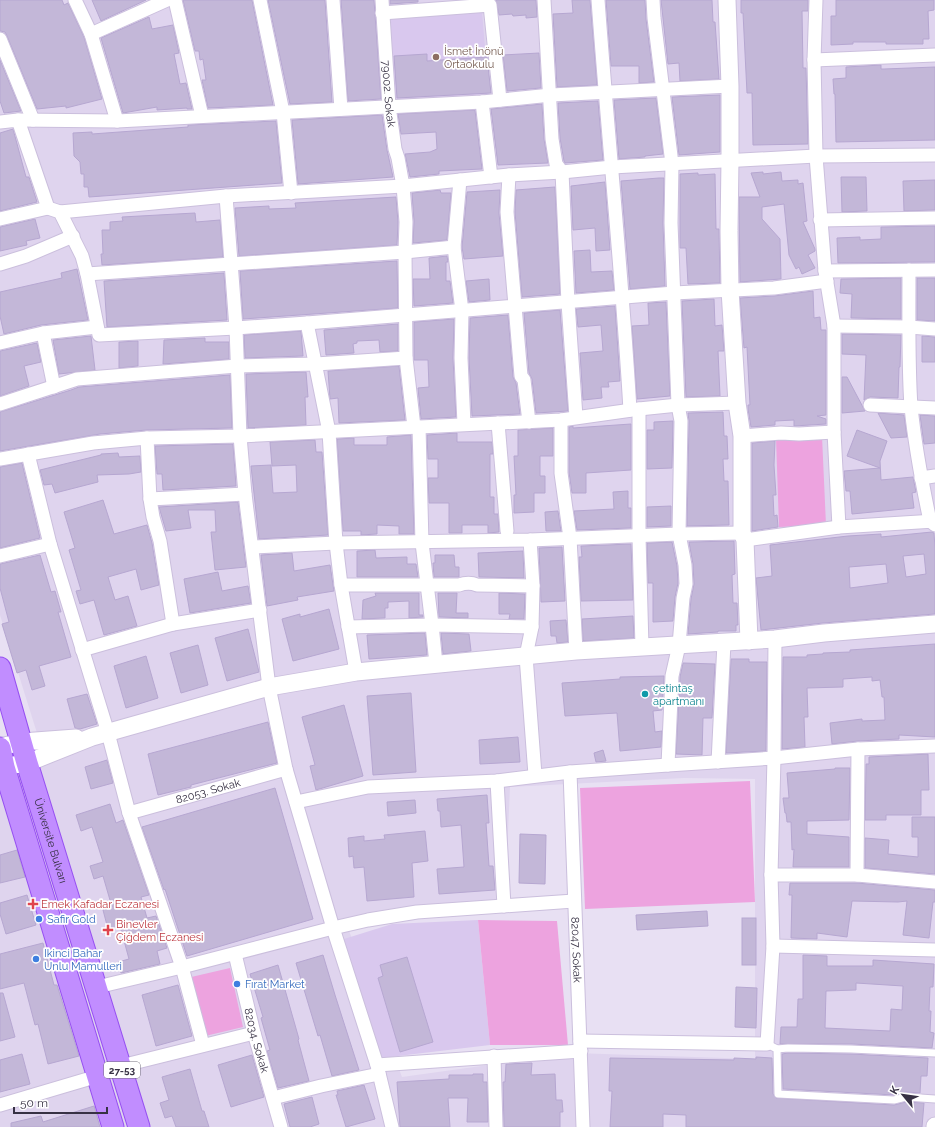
<svg xmlns="http://www.w3.org/2000/svg" width="935" height="1127" font-family="Raleway,sans-serif">
<rect width="100%" height="100%" fill="#e8e0f3"/>
<!-- residential -->
<path fill="#dfd4ee" fill-rule="evenodd" d="M0,0H935V1127H0V743L4,755L42,749L0,615ZM684,778L755,779V1059L574,1053L402,1077L347,925L505,900L510,787Z"/>
<!-- education -->
<g fill="#d9c8ee">
<path d="M482,12L489,94L389,100L384,20Z"/>
<path d="M478,920L490,1045L381,1058L344,939L392,924Z"/>
</g>
<!-- green -->
<g fill="#eda3df">
<path d="M822,436L826,525L779,527L776,438Z"/>
<path d="M750,781L755,902L585,909L580,788Z"/>
<path d="M478,920L557,921L568,1045H490Z"/>
<path d="M230,968L243,1027L201,1037L187,978Z"/>
</g>
<!-- building -->
<g fill="#c3b7d8" stroke="#b6a7d1" fill-rule="evenodd">
<path d="M0,0H62L64,5L68,3L84,37L102,99L66,108V106L37,109L7,36L5,32L0,31Z"/>
<path d="M92,0H146L101,21Z"/>
<path d="M183,0H252L273,105L208,108L202,80H206L203,59L200,60L199,51H195Z"/>
<path d="M268,0H325L332,102L290,104Z"/>
<path d="M341,0H374L381,99L348,101Z"/>
<path d="M390,0H418V2L390,4Z"/>
<path d="M496,0H536L537,17L526,18V15L513,16L512,14L499,15Z"/>
<path d="M572,0H590L597,85L557,87L553,14L573,13Z"/>
<path d="M606,0H645L646,19L654,82L639,83V66H611Z"/>
<path d="M661,0H712L713,22H715L719,79L680,81L679,63L668,64Z"/>
<path d="M741,0H808V11H802L803,68H806L808,144L753,145L752,93H747L743,13H741Z"/>
<path d="M836,0H934V10L928,11L929,39H923V44H886V42H853V44L831,45V16H836Z"/>
<path d="M149,17L152,29L173,25L179,53L174,54L180,84L186,83L192,109H187V108L157,110V107L123,113L101,38Z"/>
<path d="M539,53L541,88L507,91L503,55Z"/>
<path d="M427,54V61L487,57L491,93L397,98L394,56Z"/>
<path d="M0,60L21,111L4,113L0,101Z"/>
<path d="M881,65V69H884L935,67V140L836,142L835,94H834L833,79L846,78V67Z"/>
<path d="M720,95V152L679,155L672,97Z"/>
<path d="M656,98L663,154L645,156V157L619,159L614,100Z"/>
<path d="M598,101L603,160L565,163L564,161L560,138L558,103Z"/>
<path d="M542,104L544,139L548,163L498,165L491,109Z"/>
<path d="M475,110L482,169L439,171V174L410,177L405,154L430,152L437,149L436,132L401,134L398,114Z"/>
<path d="M382,115L387,150L393,177L298,184L292,120Z"/>
<path d="M276,121L282,183L89,197L88,187H84V174H81L80,162L74,156L73,133L92,132V134L188,127V125Z"/>
<path d="M13,129L26,177H29L37,202L0,211V133Z"/>
<path d="M763,172V174L781,172L782,181L798,180V184L803,183L807,221L803,222L815,249V251L808,255L815,268L802,274L799,267L796,269L789,255L784,204L762,207V219L780,239L781,279L740,282L739,197H760L751,173Z"/>
<path d="M698,173V175L715,174L716,229H719L720,283L688,284L686,248H680V174Z"/>
<path d="M841,177H866L867,211L842,212Z"/>
<path d="M659,178H664L663,223L665,286L630,289L621,181Z"/>
<path d="M935,180V210L904,211L903,181Z"/>
<path d="M605,182L610,250L596,251L595,228L573,230L571,186Z"/>
<path d="M555,187L560,294L522,297L515,212L516,190Z"/>
<path d="M440,190L441,193H451L447,240L413,243L414,221L412,193Z"/>
<path d="M500,190L499,213L503,256L464,259L462,247L467,192Z"/>
<path d="M396,197L398,222L397,245L239,256L235,208L269,206V209L296,208L295,203Z"/>
<path d="M195,213L196,222L220,220L223,257L102,265L101,254H103L102,230H110V222L123,221L122,217Z"/>
<path d="M35,219L40,238L26,241L27,245L0,251V227Z"/>
<path d="M935,226V262L838,263L837,238L860,237V240L881,239V227Z"/>
<path d="M590,250L591,272L612,271L614,290L576,293L574,251Z"/>
<path d="M447,256L448,262H446V281H450L453,303L414,306L413,279H430L429,258Z"/>
<path d="M397,261L398,308L243,319L240,271Z"/>
<path d="M77,269L88,320L41,325L4,334L0,316V292L62,278L61,273Z"/>
<path d="M224,273L227,320L107,327L104,281Z"/>
<path d="M901,278V319L851,318L852,294L840,293L841,279Z"/>
<path d="M917,278H935V321L917,320Z"/>
<path d="M489,279L490,300L469,302L466,281Z"/>
<path d="M813,291L814,318L820,317L821,330H826V415L817,416L826,419V424L794,426V420L775,421V425L751,427L748,409V405H750L747,347L744,348L740,298L774,296Z"/>
<path d="M714,299L715,326L722,325L724,351H718L720,396L686,397L682,301Z"/>
<path d="M666,302L670,396L637,399L632,326L649,325L648,303Z"/>
<path d="M615,306L620,381L608,382L609,387H601L602,398L583,400L580,353L603,351L601,325L578,327L576,309Z"/>
<path d="M560,310L568,411L536,413L532,379L529,373L524,313Z"/>
<path d="M508,315L513,377L516,383L520,414L472,416L469,358L470,318Z"/>
<path d="M454,319L453,358L456,417L421,419L418,388L429,387L428,360H414V322Z"/>
<path d="M398,324V351L380,352L379,340L357,341V343L353,344L354,353L326,355L324,330Z"/>
<path d="M301,331L303,356L245,358L244,335Z"/>
<path d="M842,334L901,335L900,367H899L898,398L870,397L864,400L866,355L842,354Z"/>
<path d="M91,336L95,370L59,374L53,340Z"/>
<path d="M922,336L935,337V362H922Z"/>
<path d="M205,338V342H229V359L163,364L164,340Z"/>
<path d="M138,341V366L119,368V342Z"/>
<path d="M37,343L41,362L24,366L29,386L0,396V351Z"/>
<path d="M399,366L405,420L339,423L338,398L330,399L328,371Z"/>
<path d="M306,372L308,397H305L306,425L248,428L246,374Z"/>
<path d="M230,375L232,428L147,430L100,434L0,451V412L71,390L79,387Z"/>
<path d="M842,377H847L865,411L842,413Z"/>
<path d="M723,412L724,436H727L728,459H723L724,481H728L729,525L687,526L689,421L688,413Z"/>
<path d="M878,413L904,415L907,437L891,438Z"/>
<path d="M920,415L935,416V443L924,444Z"/>
<path d="M673,421L672,468L647,469V430H654V422Z"/>
<path d="M631,424V470L586,473V493H572L569,472V427L573,426V428Z"/>
<path d="M553,428V456H540V476H545V493H534V512L514,513V495H516L514,456H518V430Z"/>
<path d="M857,430L887,441L880,461L881,480L913,477L916,492L912,493L914,508L852,514L850,491H846L844,471L880,468L847,456Z"/>
<path d="M457,433V442H492L493,454H490V497H494V514H498L499,532L488,533V525H462V533H449V503H429L428,478H438V459H428L427,435Z"/>
<path d="M411,435L414,534H399V526L377,525V534L361,535V531H343L337,439L354,438V445H387V437Z"/>
<path d="M315,440L316,452H322L328,535L259,539L251,466L271,465L273,493L297,492L296,465L272,466L270,442Z"/>
<path d="M775,441L774,465L776,495H773L774,516L777,515L778,527L752,531V443Z"/>
<path d="M233,444L236,486L163,490L162,474H157L155,446Z"/>
<path d="M118,453L119,457L140,456L141,472L129,474L97,475L98,482L55,493L52,484L44,485L40,470L101,455V454Z"/>
<path d="M22,463L40,538L0,548V467Z"/>
<path d="M628,491V508H631V528L577,530L574,511L614,509L613,492Z"/>
<path d="M103,500L114,534L147,525L152,543L159,585L141,590L136,569L108,577L115,600L128,596L137,626L104,635L94,600L80,604L76,591L81,590L69,550L75,548L64,512Z"/>
<path d="M238,502L246,567L215,570L211,532H216L215,510H188L191,528L166,531L159,507Z"/>
<path d="M671,506V526L647,527V507Z"/>
<path d="M558,511L561,531H546L545,512Z"/>
<path d="M932,532L934,533L935,548V614L823,623L761,630L756,578L772,576L770,545L848,536L881,534V537ZM924,554L926,574L906,577L903,556ZM886,564L888,583L850,588L849,567Z"/>
<path d="M734,541L735,574L732,575L733,603H737L738,625H736V631H718V632L688,634L691,599L694,584L693,564L689,542Z"/>
<path d="M672,542L677,566L678,583L675,597L673,621L653,622V583H648L647,543Z"/>
<path d="M631,544L633,600L581,601L579,557H582L581,546Z"/>
<path d="M562,547L565,601L541,602L539,548Z"/>
<path d="M375,550L376,558L407,557V564H416L418,577H357V551Z"/>
<path d="M523,551L524,578L479,577L478,553Z"/>
<path d="M292,553L294,571L330,565L334,591L297,597L298,600L267,606L261,555Z"/>
<path d="M40,555L51,592L55,591L61,612H58L71,657L39,666L45,686L32,690L26,670L17,673L2,624L9,622L0,588V564Z"/>
<path d="M435,555H454L455,567H459V577H434L433,563H435Z"/>
<path d="M218,572L222,591L248,586L251,603L190,613L184,579Z"/>
<path d="M375,593H419V615H423V617L409,618V601L388,602V608H385V618L362,619L363,600L376,596Z"/>
<path d="M438,593H457L456,613H468V618L439,617Z"/>
<path d="M499,593L525,594L524,619H509L510,614H499Z"/>
<path d="M329,609L339,649L293,661L282,619L300,614V617Z"/>
<path d="M633,616L634,638L583,641L582,619Z"/>
<path d="M566,620L568,642L557,643L556,636H551L550,621Z"/>
<path d="M248,629L259,672L227,681L215,638Z"/>
<path d="M425,633L427,655L369,659L367,635Z"/>
<path d="M441,633L469,634L471,651L443,654Z"/>
<path d="M935,644V737L899,735V739L858,741L832,744L830,723L862,719V721L885,720L884,697H882L880,680L872,681V677L843,679V687L807,688L808,717H804L805,747L782,749L783,657H807V655L823,654V653L850,652V650Z"/>
<path d="M198,645L208,685L181,693L170,653Z"/>
<path d="M146,656L158,698L126,708L114,666Z"/>
<path d="M731,659H749V662H767L766,751L726,753Z"/>
<path d="M683,663L715,664L712,718H703L702,755L676,754L680,677Z"/>
<path d="M664,676L662,710L653,711L655,732L662,731L661,747L620,751L617,713L565,716L562,683L620,679V677Z"/>
<path d="M411,693L416,772L373,775L367,696Z"/>
<path d="M87,694L97,724L80,729L75,728L67,699Z"/>
<path d="M344,705L363,776L316,790L310,766L315,765L302,717Z"/>
<path d="M268,722L277,763L191,785V787L158,795L148,754Z"/>
<path d="M518,737L520,762L480,764L479,740Z"/>
<path d="M603,750L606,761L596,762L594,753Z"/>
<path d="M928,754L929,790H921V815H886V820H865L866,764H869V757Z"/>
<path d="M107,760L113,783L91,789L85,767Z"/>
<path d="M835,768H850L849,820L807,821V834L849,837V867H793L794,849L792,850L791,822H787L786,813H785L783,798H789L787,773L835,769Z"/>
<path d="M275,788L313,919L187,956L165,889L164,890L142,827Z"/>
<path d="M487,795L489,823H486L489,866H493L495,890L439,894L437,869L464,867L461,825L441,827L440,811H438L437,799Z"/>
<path d="M415,800L416,813L388,816L387,802Z"/>
<path d="M110,804L116,823L123,820L149,895L141,897L147,918L156,916L167,948L157,951L160,964L121,973L118,962L129,959L120,926L108,929L103,910L112,907L103,876L94,879L90,866L103,862L92,827L81,831L76,815Z"/>
<path d="M912,817H935V874L865,868V838L889,840L888,854L918,857V837H912Z"/>
<path d="M425,831L428,861L412,863L414,897L367,901L364,867L354,868L353,856L349,857L348,838L364,836V841L385,839L384,835Z"/>
<path d="M520,834L546,835L545,884L519,883Z"/>
<path d="M17,850L25,877L0,883V855Z"/>
<path d="M790,883H857L935,890V902H933L929,938L903,935L907,901L898,902L852,901L847,937L817,933V939L791,938L792,895H789Z"/>
<path d="M27,895L36,925L6,934L0,914V903Z"/>
<path d="M707,911L708,926L637,930L636,915Z"/>
<rect x="742" y="918" width="14" height="47"/>
<path d="M43,943L54,985H57L79,1056L48,1064L38,1024L35,1025L24,983L0,989V954Z"/>
<path d="M323,955L335,995L359,1070L332,1076L320,1035L318,1036L296,963Z"/>
<path d="M803,955L827,956V966H873V960L934,964L933,987H930L929,1011H931L930,1032L934,1033L932,1048L851,1044H780L781,1027H797L798,999H803ZM856,983L903,986L902,1010L891,1009L890,1031L825,1028L826,991L856,990Z"/>
<path d="M407,957L433,1042L400,1052L378,978L383,976L380,965Z"/>
<path d="M278,965L299,1039L298,1040L309,1081L278,1088L267,1051L270,1050L261,1018L263,1017L250,974Z"/>
<path d="M178,985L192,1036L156,1046L142,995Z"/>
<path d="M736,987L757,988L756,1028L735,1027Z"/>
<path d="M0,993H3L15,1037L0,1041Z"/>
<path d="M788,1053L851,1054L928,1058L927,1076H921L920,1093L906,1092L894,1095L783,1089L782,1054Z"/>
<path d="M22,1054L30,1084L0,1092V1060Z"/>
<path d="M252,1055L264,1097L231,1107L218,1065Z"/>
<path d="M756,1057L772,1058L773,1094L776,1098L894,1105L906,1102L924,1103L922,1127H686V1115L663,1114V1127H610L612,1091H609L610,1058L734,1060V1058L756,1059Z"/>
<path d="M532,1063L531,1075L555,1074L556,1100H562L563,1112H560V1127H504L503,1082H505L506,1064Z"/>
<path d="M190,1069L202,1111H204L209,1127H176L172,1116L165,1118L160,1103L169,1100L162,1077Z"/>
<path d="M473,1074H483V1082H487L488,1122H467L468,1098H448L450,1127H400L397,1082L449,1079V1075H473Z"/>
<path d="M364,1085L375,1119L346,1127L336,1095H338L337,1091Z"/>
<path d="M312,1097L319,1124L310,1127H290L284,1104Z"/>
<path d="M94,1106L100,1127H11V1123L41,1116L43,1122Z"/>
</g>
<g fill="none" stroke-linecap="round" stroke-linejoin="round">
<!-- service casing -->
<g stroke="#cbbfdd" stroke-width="9">
<g id="service">
<path d="M767,1044L777,1049L778,1094L894,1100L906,1097L935,1099"/>
<path d="M777,1049L788,1048L851,1049L935,1053"/>
</g>
</g>
<!-- minor casing -->
<g stroke="#cbbfdd" stroke-width="15">
<g id="minor">
<path d="M75,0L91,34L117,121"/>
<path d="M175,0L202,116"/>
<path d="M260,0L283,112L291,193"/>
<path d="M333,0L341,109"/>
<path id="s1" d="M382,0L389,106L395,149L398,158L403,186L406,222L405,252L406,358L414,427"/>
<path d="M544,0L552,139L556,164L562,172L568,303L576,417"/>
<path d="M598,0C608,137 622,273 630,410"/>
<path d="M653,0L654,18L672,164L671,223L678,405L681,421L679,534L685,565L686,584L683,598L679,645L672,676L668,765L774,758L858,749L935,746"/>
<path d="M816,0L814,60L816,156L825,271L834,326V432L839,527"/>
<path d="M382,13L490,5L500,100"/>
<path d="M91,34L167,0"/>
<path d="M0,39L33,120"/>
<path d="M814,60L935,55"/>
<path d="M482,102L491,177"/>
<path d="M18,120L117,121L482,102L551,95L730,86"/>
<path d="M0,122L18,120L48,208L60,212L82,256L87,274L99,335L236,328L307,323"/>
<path d="M509,175L507,212L521,376L524,380L529,422"/>
<path d="M460,180L454,247L462,311L461,358L464,424"/>
<path d="M226,196L236,328L240,436L245,494L269,687L286,769L333,928L377,1065L392,1127"/>
<path d="M60,212L226,196L403,186L509,175L562,172L612,167L816,156L935,155"/>
<path d="M0,219L48,208"/>
<path d="M820,220L935,218"/>
<path d="M0,264L26,256L73,236"/>
<path d="M909,270C909,316 908,362 911,407C915,446 922,483 930,521L935,525"/>
<path d="M825,271L935,270"/>
<path d="M87,274L405,252L454,247"/>
<path d="M834,326L909,327L935,329"/>
<path d="M43,333L54,387"/>
<path d="M0,343L43,333L97,327"/>
<path d="M0,404L77,379L237,366L316,364L406,358"/>
<path d="M870,405L935,408"/>
<path d="M639,409V537L642,647"/>
<path d="M561,420V473L570,538L576,651"/>
<path d="M498,423L507,531"/>
<path d="M419,427L422,543L432,625L436,664"/>
<path d="M742,436L781,433L799,434L834,432"/>
<path d="M147,438L150,499L153,517L160,541L173,624"/>
<path d="M28,454L50,544"/>
<path d="M0,459L93,443L147,438L240,436L561,420L639,409L678,405L737,403"/>
<path d="M921,478L935,476"/>
<path d="M150,499L245,494"/>
<path d="M530,540L533,586L532,627L526,656L535,775"/>
<path d="M745,540L839,527L935,521"/>
<path d="M252,547L336,543L530,540L679,534L742,533"/>
<path d="M0,556L50,544L108,733L129,813L182,967L203,1045"/>
<path d="M341,585H459C465,583 472,583 477,585L533,586"/>
<path d="M348,627L432,625L532,627"/>
<path d="M775,639L774,758L771,875H857L935,882"/>
<path d="M82,650L173,624L260,610"/>
<path d="M356,672L341,585L336,543L329,432L307,323L674,293L774,288L827,281"/>
<path d="M718,762L724,643"/>
<path id="s2" d="M570,772L583,1127"/>
<path d="M497,781L504,906"/>
<path d="M296,802L368,787L497,781L570,772L668,765"/>
<path id="s3" d="M129,813L286,769"/>
<path d="M857,875L858,749"/>
<path d="M773,946L935,950"/>
<path id="s4" d="M235,954L254,1033L281,1127"/>
<path d="M97,987L182,967L333,928L368,920L417,912L574,901"/>
<path d="M580,1041L767,1044L773,946L771,875"/>
<path d="M494,1056L496,1127"/>
<path d="M377,1065L581,1051"/>
<path d="M121,1066L254,1033"/>
<path d="M273,1098L321,1086L379,1074"/>
<path d="M0,1105L98,1076"/>
</g>
</g>
<!-- tertiary casing -->
<g stroke="#cbbfdd" stroke-width="19">
<g id="tertiary">
<path d="M727,0L730,86V160L729,231L730,290L737,403L742,436V533L745,540L749,641"/>
<path d="M0,747L22,742L76,738"/>
<path d="M0,767L27,763L92,737L269,687L356,672L576,651L775,639L824,633L935,624"/>
<path d="M935,1127V1126"/>
</g>
</g>
<!-- primary casing -->
<g stroke="#9650f1" stroke-width="23">
<g id="primary">
<path id="s5" d="M0,668L27,763L139,1127"/>
<path d="M0,748L4,767L113,1127"/>
</g>
</g>
<!-- service -->
<use href="#service" stroke="#fff" stroke-width="7"/>
<!-- minor -->
<use href="#minor" stroke="#fff" stroke-width="13"/>
<!-- tertiary -->
<use href="#tertiary" stroke="#fff" stroke-width="17"/>
<!-- primary -->
<use href="#primary" stroke="#c18dff" stroke-width="21"/>
</g>
<!-- markers -->
<circle fill="#8d6e63" stroke="#fff" stroke-width="1.5" cx="436" cy="57" r="4"/>
<circle fill="#0f9aa8" stroke="#fff" stroke-width="1.5" cx="645" cy="694" r="4"/>
<g fill="#e0444e" stroke="#fff" stroke-width="1.5">
<path d="M31 898h4v4h4v4h-4v4h-4v-4h-4v-4h4z"/>
<path d="M106 924h4v4h4v4h-4v4h-4v-4h-4v-4h4z"/>
</g>
<g fill="#3f7fe0" stroke="#fff" stroke-width="1.5">
<circle cx="39" cy="919" r="4"/>
<circle cx="36" cy="959" r="4"/>
<circle cx="237" cy="984" r="4"/>
</g>
<g text-anchor="middle" dominant-baseline="central" stroke-width="3.5" stroke-linejoin="round" paint-order="stroke">
<!-- shield labels -->
<rect fill="#fff" stroke="#736f7c" stroke-width="1" x="104" y="1062" width="36" height="16" rx="3"/>
<g font-size="10" font-weight="bold" fill="#373144">
<text x="122" y="1070">27-53</text>
</g>
<!-- education labels -->
<g font-size="11" fill="#785e54" stroke="#fff" text-anchor="start">
<text x="444" y="51">İsmet İnönü<tspan x="444" dy="13">Ortaokulu</tspan></text>
</g>
<!-- street labels -->
<g font-size="11" fill="#373144" stroke="#fff">
<text stroke="none"><textPath href="#s1" startOffset="94">79002. Sokak</textPath></text>
<text stroke="none"><textPath href="#s3" startOffset="82">82053. Sokak</textPath></text>
<text stroke="none"><textPath href="#s5" startOffset="180">Üniversite Bulvarı</textPath></text>
<text stroke="none"><textPath href="#s2" startOffset="178">82047. Sokak</textPath></text>
<text stroke="none"><textPath href="#s4" startOffset="89">82034. Sokak</textPath></text>
</g>
<!-- culture labels -->
<g font-size="11" fill="#0d838f" stroke="#fff" text-anchor="start">
<text x="653" y="688">çetintaş<tspan x="653" dy="13">apartmanı</tspan></text>
</g>
<!-- health labels -->
<g font-size="11" fill="#be3a42" stroke="#fff" text-anchor="start">
<text x="41" y="904">Emek Kafadar Eczanesi</text>
<text x="116" y="924">Binevler<tspan x="116" dy="13">Çiğdem Eczanesi</tspan></text>
</g>
<!-- shop labels -->
<g font-size="11" fill="#366cbe" stroke="#fff" text-anchor="start">
<text x="47" y="919">Safir Gold</text>
<text x="44" y="953">Ikinci Bahar<tspan x="44" dy="13">Unlu Mamulleri</tspan></text>
<text x="245" y="984">Fırat Market</text>
</g>
</g>
<!-- north arrow -->
<g transform="translate(903 1095) rotate(299)" stroke="#ffffff" stroke-width="3" paint-order="stroke">
<path d="M0-3L7 15L0 10L-7 15Z" fill="#373144"/>
<text y="-6" font-size="11" font-weight="bold" text-anchor="middle" fill="#373144">K</text>
</g>
<!-- scale -->
<path d="M14 1107v6h93v-6" fill="none" stroke="#373144" stroke-width="2"/>
<text x="20" y="1107" font-size="12" fill="#373144" stroke="#ffffff" stroke-width="3" paint-order="stroke">50 m</text>
</svg>
